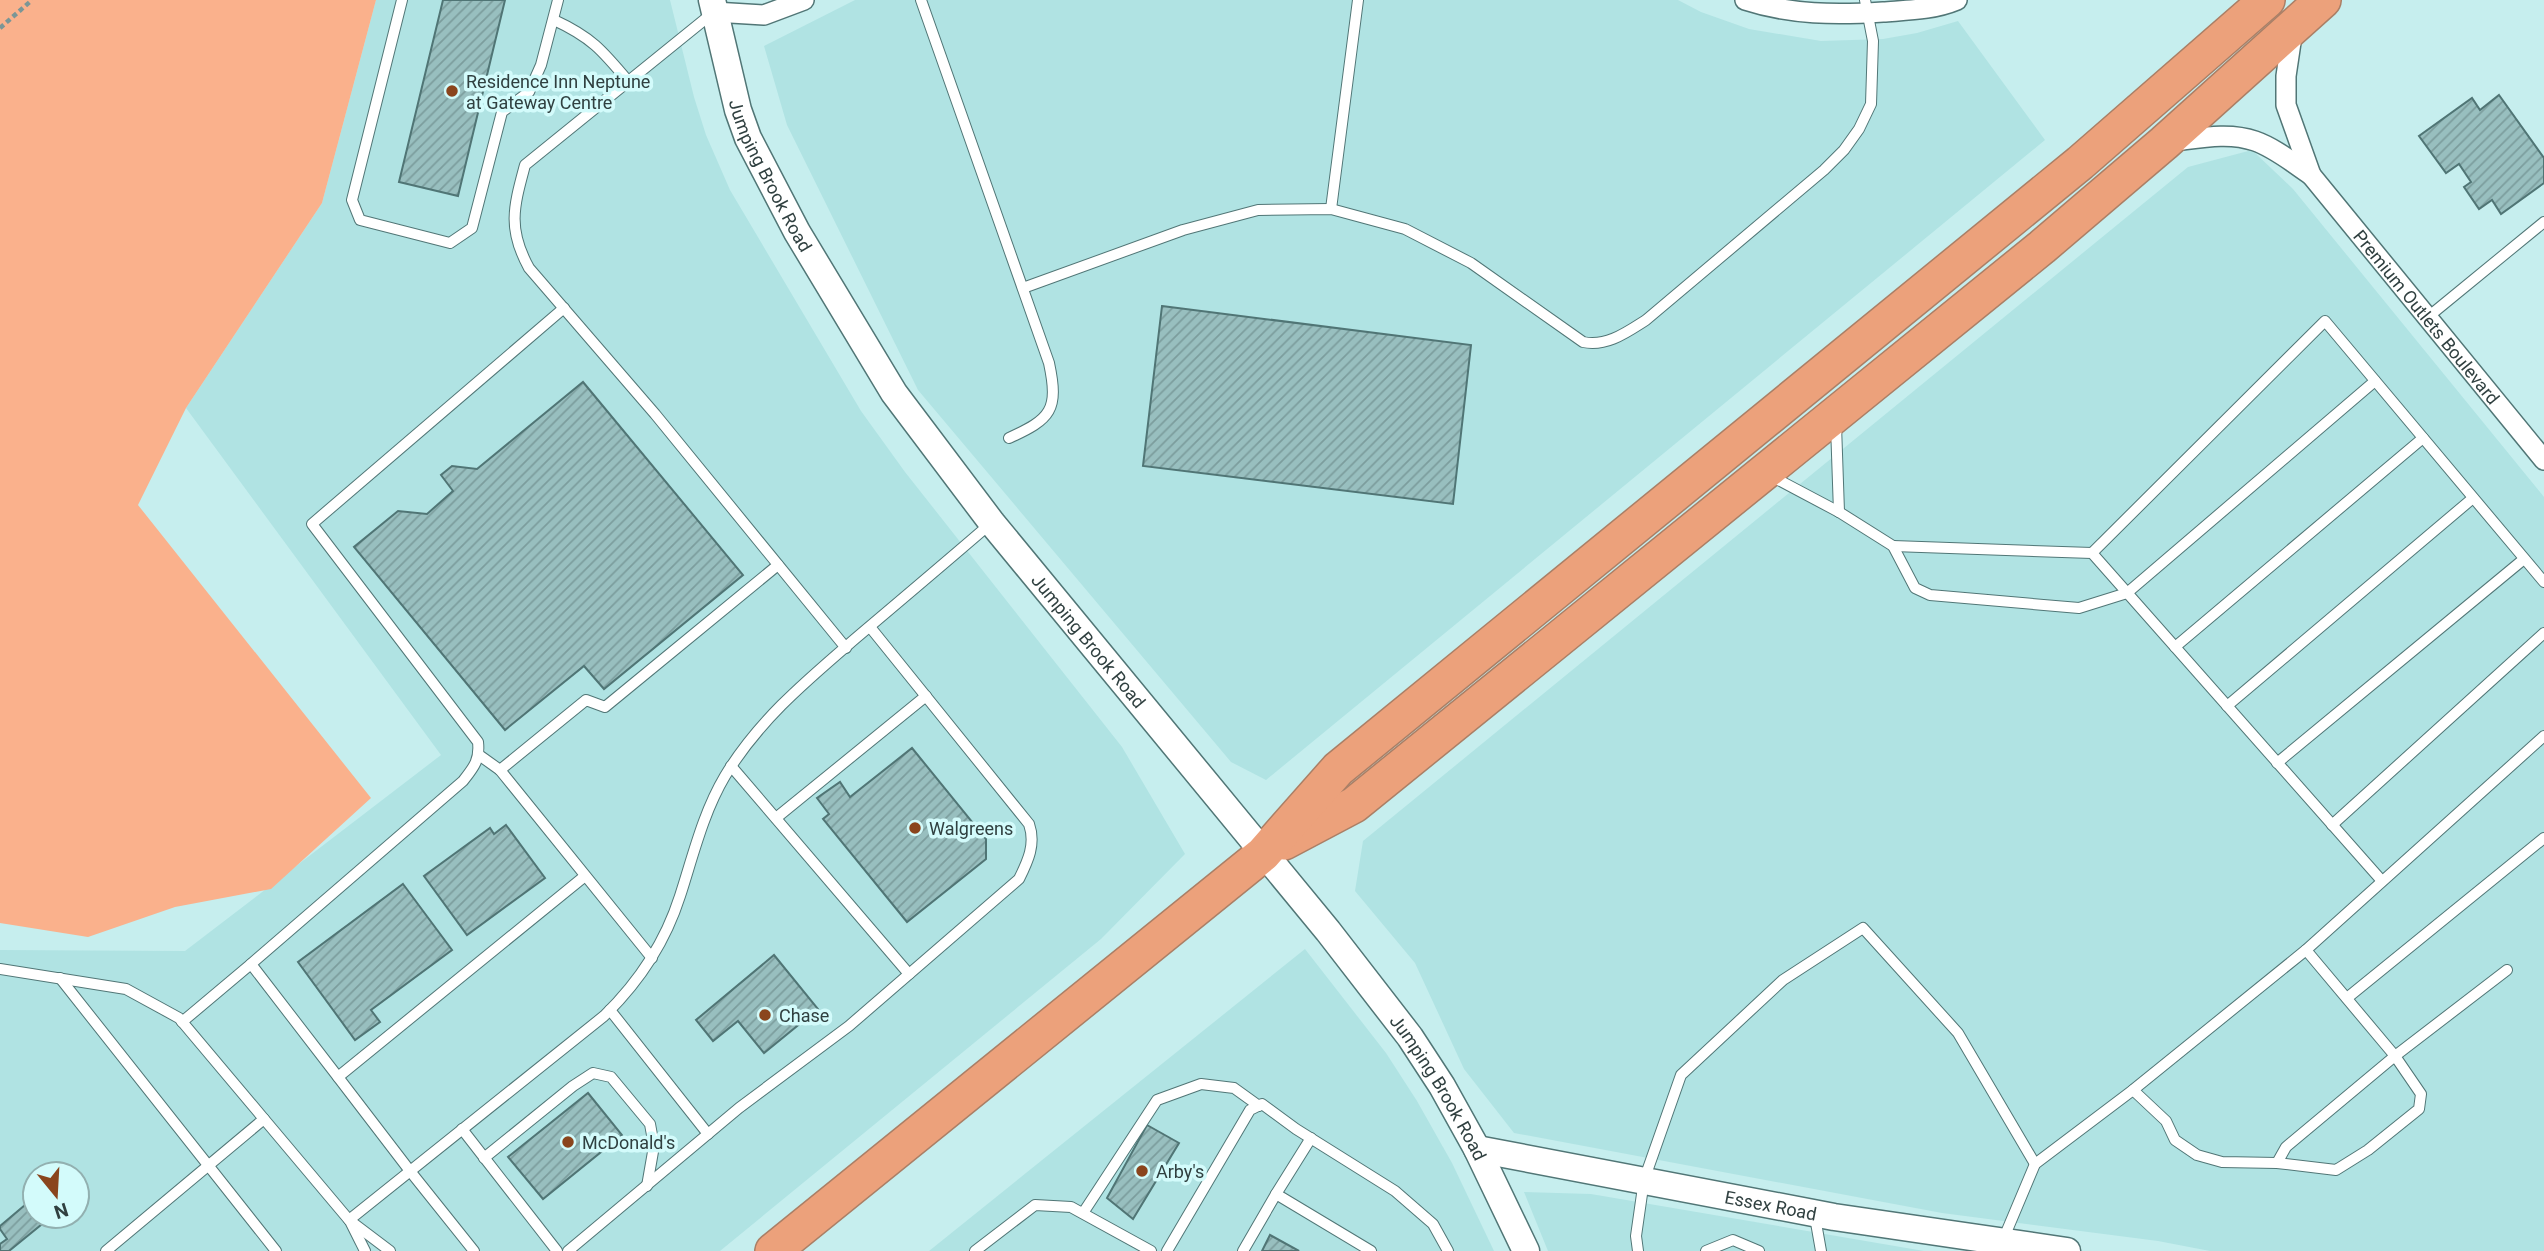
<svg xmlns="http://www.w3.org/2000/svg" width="2544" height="1251" font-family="Roboto,sans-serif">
<defs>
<pattern id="building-hatch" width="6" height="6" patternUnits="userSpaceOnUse" patternTransform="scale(1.75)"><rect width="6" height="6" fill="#98bfbf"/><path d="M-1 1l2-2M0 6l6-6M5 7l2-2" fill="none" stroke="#7c9d9d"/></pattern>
</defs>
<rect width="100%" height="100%" fill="#c6eeee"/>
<!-- built -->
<g fill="#b0e3e3" fill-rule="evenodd">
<path d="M376,0H670L694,97L706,135L730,190L861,411L905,472L1122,747L1185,854L1101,939L720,1251H0V950L185,951L441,755L186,408L322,203ZM35,1174H77V1216H35Z"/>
<path d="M855,0H1678L1701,12L1749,29L1821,41L1883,39L1917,33L1958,21L2045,140L1266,780L1231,762L918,390L787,125L764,46Z"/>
<path d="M2252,150L2293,189L2544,497V1251H2210L2158,1241L1942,1213L1514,1133L1464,1069L1415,963L1355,891L1363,841L2188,167Z"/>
<path d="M1305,949L1386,1053L1417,1101L1452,1163L1494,1251H929Z"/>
<path d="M1524,1192L1591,1194L1924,1251H1548Z"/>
</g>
<!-- grass -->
<path fill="#fab18c" d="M0,0H376L322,203L186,408L138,505L371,798L271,889L175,907L88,937L0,923Z"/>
<!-- building -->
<g fill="url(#building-hatch)" stroke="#507575" stroke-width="2">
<path d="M443,0H505L458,196L399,182Z"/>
<path d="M2499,95L2544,158V183L2501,214L2492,200L2479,209L2464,187L2471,182L2459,164L2446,173L2419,136L2472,98L2480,110Z"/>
<path d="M1162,306L1471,345L1453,504L1143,466Z"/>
<path d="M583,382L743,575L604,689L584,666L505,730L354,547L398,511L427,514L453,491L441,475L452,466L477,469Z"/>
<path d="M912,748L986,839V859L907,922L823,819L829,814L817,798L840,782L850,797Z"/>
<path d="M506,825L545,878L467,935L424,876L490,828L494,834Z"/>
<path d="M403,884L452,950L371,1010L380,1022L355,1040L298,962Z"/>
<path d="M774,955L818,1009L764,1053L738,1021L713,1041L696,1020Z"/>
<path d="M588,1093L622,1135L543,1199L508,1157Z"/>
<path d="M1147,1125L1179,1143L1133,1219L1107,1198Z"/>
<path d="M31,1200L35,1205V1216H44L47,1220L9,1251H0V1244L7,1239L0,1229V1226Z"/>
<path d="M1270,1235L1299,1251H1262Z"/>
</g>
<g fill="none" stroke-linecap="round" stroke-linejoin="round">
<!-- lane casing -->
<g stroke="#517676" stroke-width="12">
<g id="lane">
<path d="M402,0L352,200L360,220L450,243L472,228L502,112L529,92L541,65L558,0"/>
<path d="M921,0L1049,363C1059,410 1051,419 1009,438"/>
<path d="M714,12L525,165C514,206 507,228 529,268L655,414L846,648"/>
<path d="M554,20C591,37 602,50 628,81"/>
<path d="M1331,209L1358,0"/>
<path d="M1023,288L1183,230L1258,210L1331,209L1405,229L1471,263L1583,342C1607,347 1627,332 1646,320L1824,170L1844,150L1859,129L1871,104L1873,41L1865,0"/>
<path d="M2428,317L2544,222"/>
<path d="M1836,425L1839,512"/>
<path d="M1771,476L1839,512L1893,546L1915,588L1930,595L2079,608L2127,593L2375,381"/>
<path d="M1893,546L2092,553L2382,881"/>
<path d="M2092,553L2325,321L2544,582"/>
<path d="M2175,647L2423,438"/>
<path d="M2227,706L2473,498"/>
<path d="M479,755L500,770"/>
<path d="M2277,763L2524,559"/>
<path d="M731,766L909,974"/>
<path d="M776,818L926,696"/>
<path d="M2332,825L2544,633"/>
<path d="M652,958L500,770L586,700L605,707L778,565"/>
<path d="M251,964L463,781C474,767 480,760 478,742L312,524L564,308"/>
<path d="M0,969L126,989L179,1018L264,1119"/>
<path d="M60,978L276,1251"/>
<path d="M2347,998L2544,838"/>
<path d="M610,1010L708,1134"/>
<path d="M182,1022L251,964L338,1077L585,876"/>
<path d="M338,1077L410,1171L474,1251"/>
<path d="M2133,1090L2166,1121L2175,1140L2197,1155L2222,1162L2277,1163L2336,1170L2368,1150L2419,1109L2421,1094L2395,1056L2306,950"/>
<path d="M462,1129L557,1251"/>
<path d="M484,1158L573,1086L593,1073L611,1077L650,1124L654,1146L647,1186"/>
<path d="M2277,1163L2286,1147L2395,1056L2507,970"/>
<path d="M1276,1194L1311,1138"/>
<path d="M1083,1213L1157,1100L1201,1084L1234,1088L1259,1106"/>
<path d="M1815,1217L1821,1251"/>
<path d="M349,1220L604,1016C639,982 665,943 680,896C693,856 703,813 725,776C759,720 806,681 856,638C901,600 946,562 990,524"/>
<path d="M351,1223L365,1251"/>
<path d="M2003,1240L2035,1164L2133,1090L2306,950L2544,736"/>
<path d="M106,1251L264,1119L349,1220L390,1251"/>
<path d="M568,1251L739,1108L849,1026L1019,879C1028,861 1036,844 1029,824L870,627"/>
<path d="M975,1251L1035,1205L1071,1207L1151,1251"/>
<path d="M1167,1251L1250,1110L1262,1104L1296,1129L1395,1191L1433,1224L1448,1251"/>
<path d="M1243,1251L1276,1194L1371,1251"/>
<path d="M1638,1251L1636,1236L1644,1180L1681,1075L1783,980L1863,928L1958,1033L2035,1164"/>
<path d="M1706,1251L1733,1240L1759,1251"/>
</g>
</g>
<!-- street casing -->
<g stroke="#517676" stroke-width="22">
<g id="street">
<path d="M1745,0C1791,15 1836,15 1883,12C1909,10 1933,10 1957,0"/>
<path d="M714,12L764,15L804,0"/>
<path id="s1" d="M2293,29L2286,76V105L2311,175L2544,460"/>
<path d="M2168,142C2196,139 2227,131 2255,141C2275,148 2293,163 2311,175"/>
</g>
</g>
<!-- secondary casing -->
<g stroke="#517676" stroke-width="29">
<g id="secondary">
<path id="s2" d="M712,0L738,110L748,138L797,232L894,393L992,523L1328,931L1410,1037L1442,1086L1477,1149L1526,1251"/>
<path id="s3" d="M1477,1149L1834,1217L2067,1251"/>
</g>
</g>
<!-- highway casing -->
<g stroke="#aa7f66" stroke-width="38">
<g id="highway">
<path d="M1284,842L1354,805L2042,247L2164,143L2323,0"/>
<path d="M773,1251L1263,854L1338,769L2080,163L2267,0"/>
</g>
</g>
<!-- path -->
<path stroke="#7b9696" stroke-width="4.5" stroke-dasharray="5 3.5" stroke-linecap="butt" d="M0,28L32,0"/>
<!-- lane -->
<use href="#lane" stroke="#fff" stroke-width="10"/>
<!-- street -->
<use href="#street" stroke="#fff" stroke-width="19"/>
<!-- secondary -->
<use href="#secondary" stroke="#fff" stroke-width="26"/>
<!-- highway -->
<use href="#highway" stroke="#eca17b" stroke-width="35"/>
</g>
<!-- markers -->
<g fill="#8a451d" stroke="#d3fbfb" stroke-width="2.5">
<circle cx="452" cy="91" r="7"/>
<circle cx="915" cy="828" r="7"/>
<circle cx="765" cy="1015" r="7"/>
<circle cx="568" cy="1142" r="7"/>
<circle cx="1142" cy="1171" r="7"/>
</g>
<g text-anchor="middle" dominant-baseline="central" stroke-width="7" stroke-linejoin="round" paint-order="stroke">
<!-- poi labels -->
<g font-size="18" fill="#304040" stroke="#d3fbfb" text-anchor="start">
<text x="466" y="81">Residence Inn Neptune<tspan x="466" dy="21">at Gateway Centre</tspan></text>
<text x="929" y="828">Walgreens</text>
<text x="779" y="1015">Chase</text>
<text x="582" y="1142">McDonald's</text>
<text x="1156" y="1171">Arby's</text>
</g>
<!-- street labels -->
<g font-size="18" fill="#304040" stroke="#d3fbfb">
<text stroke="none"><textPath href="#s2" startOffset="186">Jumping Brook Road</textPath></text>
<text stroke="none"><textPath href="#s1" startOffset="334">Premium Outlets Boulevard</textPath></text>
<text stroke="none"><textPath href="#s2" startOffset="752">Jumping Brook Road</textPath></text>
<text stroke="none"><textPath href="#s2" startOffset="1320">Jumping Brook Road</textPath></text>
<text stroke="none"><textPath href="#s3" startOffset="299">Essex Road</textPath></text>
</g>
</g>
<!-- north arrow -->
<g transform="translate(56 1195) rotate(162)"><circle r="33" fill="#d3fbfb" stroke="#92b0b0" stroke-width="2"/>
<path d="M0-5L12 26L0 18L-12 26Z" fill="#8a451d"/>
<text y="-10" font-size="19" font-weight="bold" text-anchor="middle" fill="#304040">N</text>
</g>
</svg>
